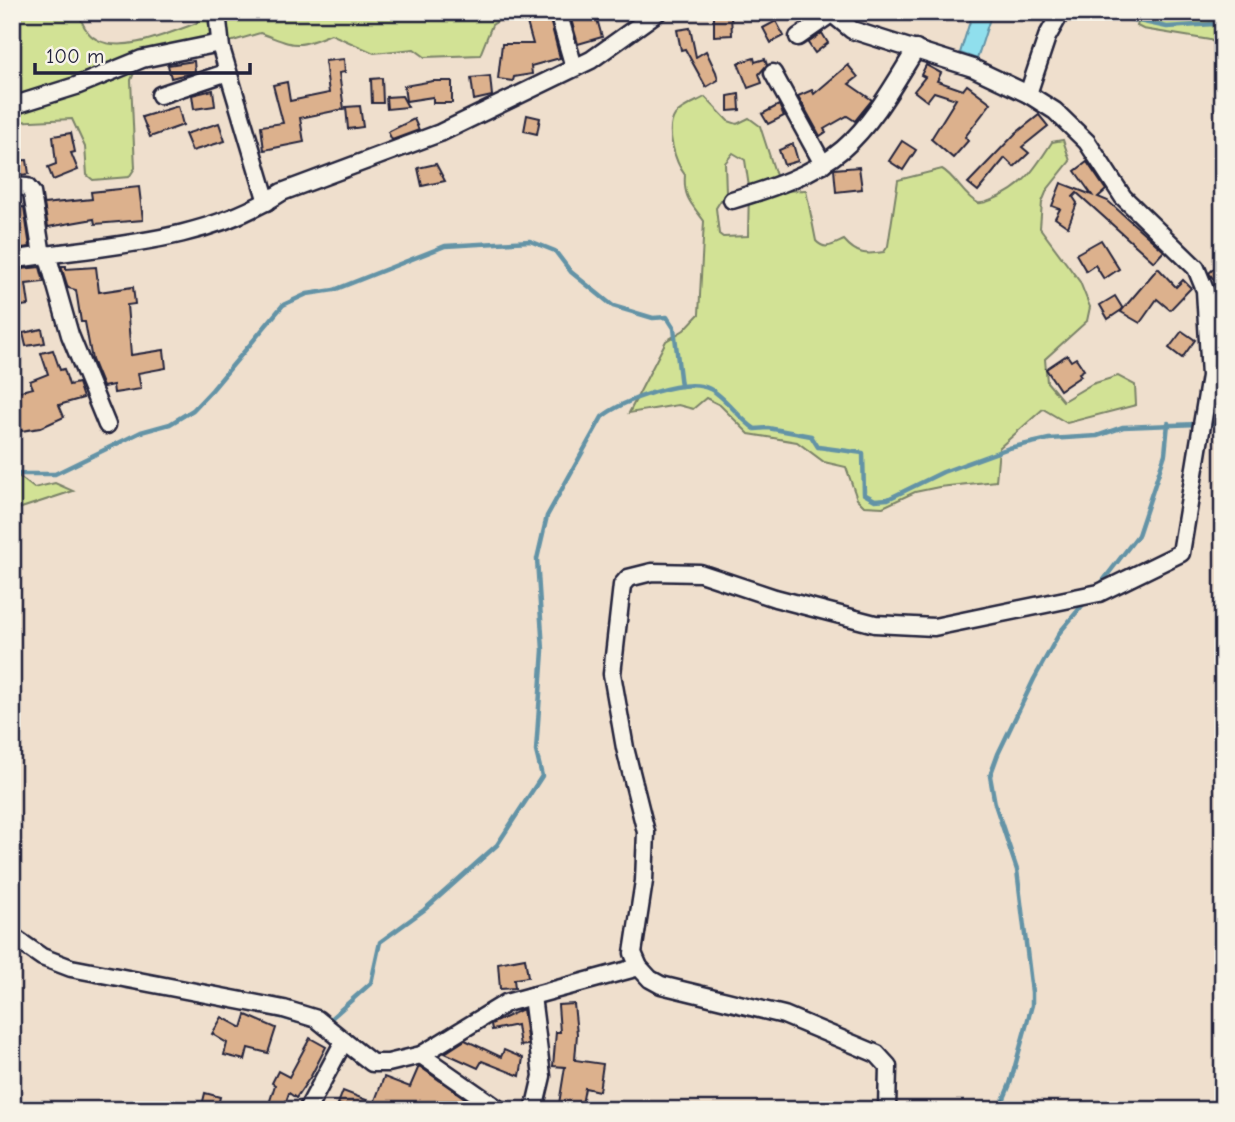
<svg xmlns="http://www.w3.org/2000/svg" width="1235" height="1122" font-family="'Comic Neue',sans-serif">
<rect width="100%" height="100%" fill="#efdfcd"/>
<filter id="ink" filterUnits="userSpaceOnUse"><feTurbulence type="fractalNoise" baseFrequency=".0143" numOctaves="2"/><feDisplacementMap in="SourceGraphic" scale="14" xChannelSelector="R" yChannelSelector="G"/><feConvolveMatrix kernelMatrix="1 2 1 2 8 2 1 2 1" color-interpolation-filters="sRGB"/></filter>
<g filter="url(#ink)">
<!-- green -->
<g fill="#d2e295" stroke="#7a8268" stroke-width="2" fill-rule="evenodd">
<path d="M12,12H78C82,22 86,34 96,39C122,55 171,32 197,23L199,12L509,14L492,25L480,55L425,57L414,49L374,53L331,34C294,50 294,45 260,33L233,41L194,42L136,68L131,80L135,168L129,177L93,180L87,175L85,147L72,119L12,122Z"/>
<path d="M1141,12H1223V47L1210,40L1143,29L1137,26Z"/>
<path d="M705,97L728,121L737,124L749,118L760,126L781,191L806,190L816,241C825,251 833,245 844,240C857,255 866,255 884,252L888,246L898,180L942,169C955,176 965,198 978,203C984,204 989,201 994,199C1023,188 1036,167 1052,142L1063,140L1070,161L1047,190L1042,202L1040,228L1080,282L1090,307L1087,321L1045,359L1047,382L1063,401L1092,384L1118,376L1135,385L1136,405L1067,423L1043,409L999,448L996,481L939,487L915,492L883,507L864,506L857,499L846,467L824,462L797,442L749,434L720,405L706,398L693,409L678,405L629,413L666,341L684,330L699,314L704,221C692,204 683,198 685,175C675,162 665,130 675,115C681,107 696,102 705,97ZM733,153L745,160L749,187L748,236L723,237L719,234L716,208L726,192L725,163Z"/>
<path d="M12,471L34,488L55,483L73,491L12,511Z"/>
</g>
<!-- water -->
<path fill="#90dfed" stroke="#6493a6" stroke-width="2" d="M973,12H992L977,59L960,53Z"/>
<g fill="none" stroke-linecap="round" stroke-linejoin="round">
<!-- stream -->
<g stroke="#6493a6" stroke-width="4.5">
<path d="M1097,12L1167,27L1214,24L1223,28"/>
<path d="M12,474H55L141,432L170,424L193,410L212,390L283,305L307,294L334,290L445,246L530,241L555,251L571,272L613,306L653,318L667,317L674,328L681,386"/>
<path d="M1099,586L1138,535L1165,454L1168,423"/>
<path d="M71,975L128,987"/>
<path d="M267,1013L299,1022"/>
<path d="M328,1021L371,983L380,942L424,910L497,845L542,776L536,751L543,650L537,559L547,516L602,417C621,401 686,376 710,389C725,396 739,419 755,429L768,428L811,436L818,447L863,453L864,494L875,500L888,499L943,472L1009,448L1049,439L1097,436L1123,427L1223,423"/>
<path d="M999,1110L1010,1084L1032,1005V992L1017,870L995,804L990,776L998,754L1034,679L1060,632L1086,601"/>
</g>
</g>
<!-- building -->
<g fill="#dcb18d" stroke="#22223b" stroke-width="2">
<path d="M524,12H548L560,58L531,66L532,74L514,77L513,81L498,79L502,44H533Z"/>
<path d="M569,12H595L602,37L578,44Z"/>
<path d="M731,15L732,35L714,36V16Z"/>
<path d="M776,21L784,36L771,43L763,28Z"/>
<path d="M690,28L696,57L706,51L716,72L718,80L706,87L685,49L681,50L677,30Z"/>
<path d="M822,33L828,43L815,53L808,43Z"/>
<path d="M754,58L755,62L765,59L767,65L759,74L762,83L748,88L738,63Z"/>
<path d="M344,59L345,72L339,73L344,109L300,118L304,142L264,150L261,126L283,123L273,85L287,82L290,101L329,93L325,61Z"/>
<path d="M194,61L195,72L171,78L168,65Z"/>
<path d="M848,65L858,77L849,84L872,100L855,121L847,116L824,129L826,132L820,136L798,96L812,90L814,94Z"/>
<path d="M926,65L941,73L937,81L963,90L967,85L991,103L965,137L968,141L953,158L931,139L956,99L934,92L927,101L914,91L925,77L921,75Z"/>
<path d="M490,76L492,96L474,100L471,78Z"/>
<path d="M382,78L383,103H372L371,79Z"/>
<path d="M433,81H452V103H433V97L406,101L404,86Z"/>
<path d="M213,90L215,106L194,109L192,95Z"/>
<path d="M739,94L740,110L728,111V96Z"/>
<path d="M402,96L408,107L387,109L386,97Z"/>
<path d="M779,105L784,116L768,124L762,114Z"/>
<path d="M178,106L183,125L150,137L142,117Z"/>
<path d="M360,106L363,127L348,129L346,107Z"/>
<path d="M527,115L540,118L537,134L524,131Z"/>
<path d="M1039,115L1048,126L1022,147L1029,153L1014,167L1005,158L978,191L968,183L1016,133Z"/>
<path d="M414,119L419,130L392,140L388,132Z"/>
<path d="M219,123L225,141L192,151L185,134Z"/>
<path d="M71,133L75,152L71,153L78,170L53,180L48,167L56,164L53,136Z"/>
<path d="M902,141L916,150L903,170L889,161Z"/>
<path d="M793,144L798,161L784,165L779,150Z"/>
<path d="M27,160L29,174L12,176V161Z"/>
<path d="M1087,162L1106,190L1098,197L1108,201L1164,251L1154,262L1077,193L1073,197L1077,203L1068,227L1055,218L1060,209L1052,206L1061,183L1092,195L1075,171Z"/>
<path d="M436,164L445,181L422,186L418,168Z"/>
<path d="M859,167L862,189L836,192L834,169Z"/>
<path d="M139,187L143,220L95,224L94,219L48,227L44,204L92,199L91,192Z"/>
<path d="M24,207L30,247L12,249V208Z"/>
<path d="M1101,240L1119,269L1104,279L1095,265L1086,271L1076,254Z"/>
<path d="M1223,260V291L1209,273Z"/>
<path d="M61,266H66V269L96,267L99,292L133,287L135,304L127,305L131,355L164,350L166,368L138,373L141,389L114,393L113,385L103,387L92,360L85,322H81L76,290L68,288Z"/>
<path d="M40,267L44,282L26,284L29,305L14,307L12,270Z"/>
<path d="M1158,268L1176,287L1183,280L1191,288L1170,310L1157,299L1140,323L1121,312L1123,309L1108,319L1100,305L1115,296L1123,309Z"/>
<path d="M42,329L45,343L26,346L23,333Z"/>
<path d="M1182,331L1195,340L1182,358L1169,348Z"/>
<path d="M53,350L60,370L64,369L69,385L78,383L83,398L59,405L64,417L40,428L21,431L16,410L12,411V393L33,388L30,381L48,374L41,353Z"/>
<path d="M1067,355L1071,361L1076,358L1084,370L1079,373L1081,376L1060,390L1046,369Z"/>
<path d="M525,958L528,977L514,979L515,988L500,989L498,963Z"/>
<path d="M574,1004L577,1034L575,1060L603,1064L599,1091L585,1088L581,1110H558L565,1067L553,1066L556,1032H560L558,1005Z"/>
<path d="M523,1009L528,1045L520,1046L517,1025L492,1030L491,1024Z"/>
<path d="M246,1015L276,1028L268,1053L248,1048L245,1060L224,1055L227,1043L212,1034L222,1017L242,1028Z"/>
<path d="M310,1038L326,1047L311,1076L296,1098L289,1093L283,1110H267L275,1085L272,1083L278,1071L289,1077Z"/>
<path d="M465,1040L501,1057L504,1050L523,1058L520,1076L482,1061L478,1068L445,1053Z"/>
<path d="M419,1066L466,1099L462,1110H353L338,1104L343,1091L374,1103L384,1077L410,1087Z"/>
<path d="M205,1093L220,1097L217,1110H201Z"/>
</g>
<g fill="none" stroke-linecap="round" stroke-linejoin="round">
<!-- minor casing -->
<g stroke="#22223b" stroke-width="21">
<g id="minor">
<path d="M217,12L221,48L267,202"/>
<path d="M558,12L574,67"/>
<path d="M830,12L852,30L973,68L1028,94L1055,111L1087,142L1123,197L1196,268L1205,290L1210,376L1181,553L1099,593L934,627L875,624L775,598L700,573L652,572L628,578L622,585L612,674L625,748L646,832L644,881L633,953L639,967L650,979L661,985L784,1015L877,1054L888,1066L887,1110"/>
<path d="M798,37L831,14"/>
<path d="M773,73L823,164"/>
<path d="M1028,94L1047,37L1061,12"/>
<path d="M160,95L228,72"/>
<path d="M12,106L76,86L142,59L220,43"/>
<path d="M12,186L27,187L32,193L42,255"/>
<path d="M732,200C769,189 813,175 843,149C874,122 895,83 916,49"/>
<path d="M47,254L70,335L107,425"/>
<path d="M12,260C103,245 203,244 282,192L440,133L591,60L658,12"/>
<path d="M12,936L42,957L71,968L284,1009L317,1019L344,1041L307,1110"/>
<path d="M532,996L542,1076L534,1110"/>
<path d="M344,1041L372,1063H388L421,1055L506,1003L639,967"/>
<path d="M421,1055L500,1110"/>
</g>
</g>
<!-- minor -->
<use href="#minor" stroke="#f7f3e8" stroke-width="16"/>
</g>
</g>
<!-- margin -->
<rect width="1235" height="1122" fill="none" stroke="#f7f3e8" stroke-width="42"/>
<rect x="21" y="21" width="1193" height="1080" fill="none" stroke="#22223b" stroke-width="2.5" filter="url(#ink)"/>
<!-- scale -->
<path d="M35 63v10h215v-10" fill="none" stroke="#22223b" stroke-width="3.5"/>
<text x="46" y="63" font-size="21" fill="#22223b" stroke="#f7f3e8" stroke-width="5" paint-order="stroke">100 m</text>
</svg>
